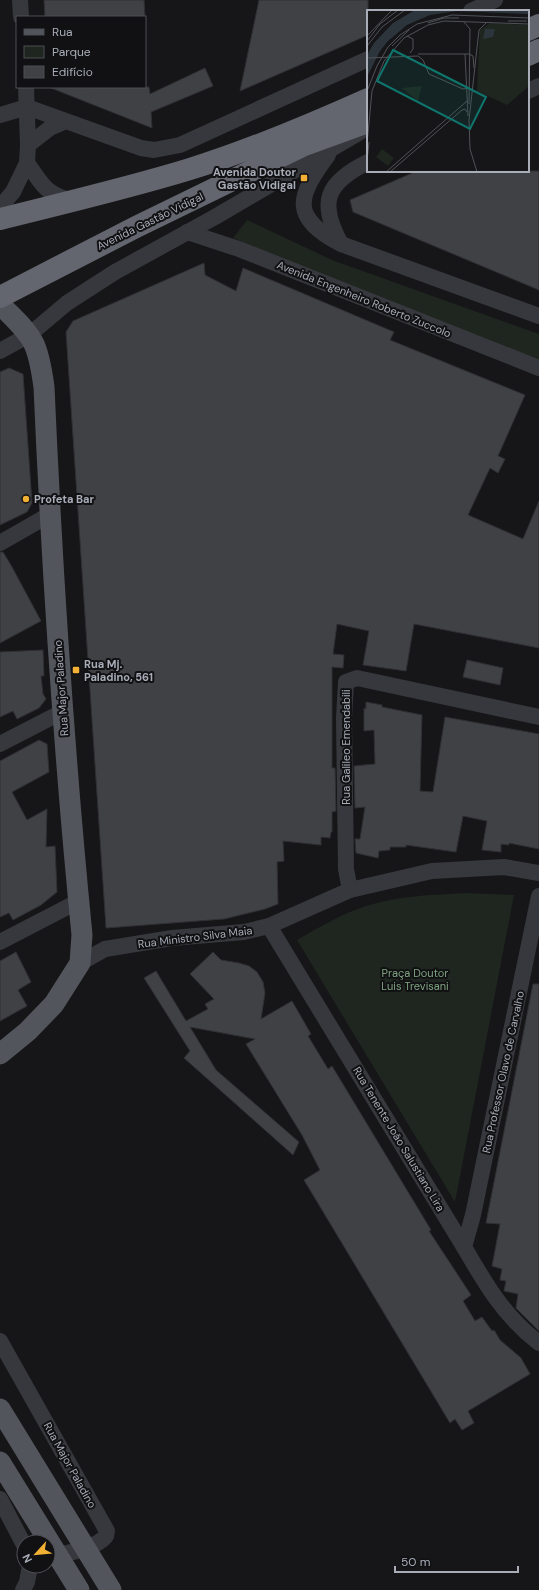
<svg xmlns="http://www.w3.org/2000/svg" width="539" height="1590" font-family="'DM Sans',sans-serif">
<rect width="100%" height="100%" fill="#161618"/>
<!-- green -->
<g fill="#1e261f">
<path d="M247,220L332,260L539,334V361L233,238Z"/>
<path d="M464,893L514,895L455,1202L297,940C319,927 342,914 366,906C397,896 431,895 464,893Z"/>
</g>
<!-- building -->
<g fill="#404145" stroke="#303034">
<path d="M44,0H144L145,17H45Z"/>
<path d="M259,0H368V35L240,91Z"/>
<path d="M205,68L213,86L151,112L152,128L51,88L149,87L150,94Z"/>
<path d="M417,171H539V290L353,212L350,200Z"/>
<path d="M204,263L205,275L236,291L243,268L394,332L390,340L525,395L498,456L505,459L498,473L490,468L468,515L523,539L539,501V648L414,624L406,671L363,665L369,631L337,624L333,654L344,655L343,668L332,667V768H335L336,811L332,812V832H331L330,838L321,837V845L283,841L284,861L277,862L278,904L265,909L224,919L106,928L66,332L73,321Z"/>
<path d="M9,368L23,374L32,503L27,512L0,525V372Z"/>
<path d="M0,552H3L12,567L41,621L0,643Z"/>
<path d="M43,650L44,676H41L43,694L46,699L39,708L17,719L13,711L0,717V652Z"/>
<path d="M467,660L503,668L500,685L463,677Z"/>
<path d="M366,702L382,705V707L422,715L420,791L433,792L445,717L539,734V849L509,843V845L501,844V852L482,850L487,821L463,816L456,852L406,845V847H390V850L379,851L378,858L356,853L355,839H360L365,807L355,808L354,766L375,764L374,730L364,731V708L366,709Z"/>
<path d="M39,740L47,744L49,772L12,792L27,820L47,809L46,847L55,846L57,892L41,905L13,920L9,913L0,917V761Z"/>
<path d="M16,952L31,982L18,990L27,1006L0,1021V961Z"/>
<path d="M213,952L221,960L239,963L249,966L257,972L263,982L265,993L261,1019L292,1001L311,1034L308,1036L328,1069L332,1066L431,1230L429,1231L471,1295L463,1301L475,1321L482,1317L492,1331L494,1330L500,1340L521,1358L530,1374L468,1411L474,1423L462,1430L455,1419L450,1423L304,1180L320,1170L302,1135L246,1044L255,1039L190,1027L216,1070L299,1142L293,1155L184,1058L190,1051L144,978L156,971L186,1021L208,1009L205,1004L214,999L190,974Z"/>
<path d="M533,984H539V1331L516,1308L518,1294L504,1291L506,1281L500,1280L502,1269L492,1266L500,1224L486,1223Z"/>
</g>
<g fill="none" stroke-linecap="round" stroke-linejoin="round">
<!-- minor -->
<g stroke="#37383d" stroke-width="16">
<path d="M20,0L21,17"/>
<path d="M471,11L495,0"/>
<path d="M528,91L539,86"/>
<path d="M27,107L141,148L154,150L180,145L368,59"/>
<path d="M0,115L27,107"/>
<path d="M28,145L50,128L64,122"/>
<path d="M328,155C297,197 290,217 341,244L539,316"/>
<path d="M27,163C43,185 44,193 72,201"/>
<path d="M0,207L13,192L27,163L28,145L26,87"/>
<path d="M187,232L239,249L539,368"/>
<path d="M341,244C318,202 326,183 368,162"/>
<path d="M0,351L29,335L67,303L115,272L215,217L360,132"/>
<path d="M0,543L49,515"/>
<path d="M0,744L62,712"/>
<path d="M350,890L346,869L344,718L346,682L357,678L539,717"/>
<path d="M269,926L464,1247C486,1285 504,1316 539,1343"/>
<path d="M0,942L79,901"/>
<path d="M80,963L105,949L172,938L244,932L269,926L350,890L432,871L504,867L539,873"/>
<path d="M464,1247L473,1215L539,896"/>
<path d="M0,1341L107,1531L106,1536C96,1549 64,1554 48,1557"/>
<path d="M0,1499L24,1545"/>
<path d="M23,1590L27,1582L30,1566"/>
</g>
<!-- major -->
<path stroke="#53555c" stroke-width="21" d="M0,304C11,316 27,329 34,344C40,357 42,373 44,387C52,570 64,753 82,935L80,963L54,1004L28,1031L0,1054"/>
<!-- highway -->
<g stroke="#63666e" stroke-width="22">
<path d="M528,30L539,25"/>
<path d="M528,55L539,50"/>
<path d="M0,219C64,203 128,188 190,169C251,150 310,125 368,99"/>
<path d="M0,297L136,227L302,146L368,122"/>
</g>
<!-- major-bridge -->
<g stroke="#53555c" stroke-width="21">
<path d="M0,1409L111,1590"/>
<path d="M0,1462L79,1590"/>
</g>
</g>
<!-- markers -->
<g fill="#f2b134" stroke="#111113" stroke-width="1.5">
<rect x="300" y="174" width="8" height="8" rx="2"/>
<circle cx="26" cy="499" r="4"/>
<rect x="72" y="666" width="8" height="8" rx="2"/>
</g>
<g text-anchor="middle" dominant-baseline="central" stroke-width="4" stroke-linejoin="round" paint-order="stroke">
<!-- poi labels -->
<g font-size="11" font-weight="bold" fill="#a8adb8" stroke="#111113" text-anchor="start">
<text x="296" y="172" text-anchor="end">Avenida Doutor<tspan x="296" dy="13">Gastão Vidigal</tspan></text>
<text x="34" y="499">Profeta Bar</text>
<text x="84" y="664">Rua Mj.<tspan x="84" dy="13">Paladino, 561</tspan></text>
</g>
<!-- street labels -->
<g font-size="11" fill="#a8adb8" stroke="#111113">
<text transform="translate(150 221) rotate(-26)">Avenida Gastão Vidigal</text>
<text transform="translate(364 299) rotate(22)">Avenida Engenheiro Roberto Zuccolo</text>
<text transform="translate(61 688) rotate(-94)">Rua Major Paladino</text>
<text transform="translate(346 747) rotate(-90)">Rua Galileo Emendabili</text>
<text transform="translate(195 937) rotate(-7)">Rua Ministro Silva Maia</text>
<text transform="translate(503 1072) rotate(-78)">Rua Professor Olavo de Carvalho</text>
<text transform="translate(399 1139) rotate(59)">Rua Tenente João Salustiano Lira</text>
<text transform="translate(70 1465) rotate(61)">Rua Major Paladino</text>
</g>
<!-- park labels -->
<g font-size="11" fill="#7fa381" stroke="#111113">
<text x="415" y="973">Praça Doutor<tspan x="415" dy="13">Luis Trevisani</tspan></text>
</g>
</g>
<!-- overview -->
<g transform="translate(367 10)">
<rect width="162" height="162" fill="#161618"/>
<path d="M123,13L162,15V76L140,95L110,81L113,20ZM55,76L51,91L35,78ZM15,139L27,148L21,156L9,147Z" fill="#1e261f"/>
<path d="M48,0H162V4L90,1L63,5L40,15L21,31L13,41L0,67V45L7,33L26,13ZM118,19H128L126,27L116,29Z" fill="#2c353c"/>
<path fill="none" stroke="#505258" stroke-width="1" d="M141,11H160M97,12L103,19L102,94M61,13L77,8H92M0,26L25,0M40,26L46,29V39L43,43M0,31L13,14L31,0M0,36L15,17L38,0M25,36L42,20M51,44H102M98,44L101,106M102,44L106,46L107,58M0,48L51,46L56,50L62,64L96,79L103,78M0,81L10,56L21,37L33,25L50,14L85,5L162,8M0,134L5,81L17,51L37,28L61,15L77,11L162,14M0,151L2,132M19,162L100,91M23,162L95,100L98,99L100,102M110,162L103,139L102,110L112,20L119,13"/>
<path fill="#0f766e" fill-opacity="0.15" stroke="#0f766e" stroke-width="2" d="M26,40L119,87L103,119L10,71Z"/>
<rect width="162" height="162" fill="none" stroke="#a8adb8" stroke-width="2"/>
</g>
<!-- legend -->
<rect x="16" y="16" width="130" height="72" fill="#111113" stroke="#4d4f55"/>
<rect x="24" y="29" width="20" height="6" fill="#53555c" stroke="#4d4f55"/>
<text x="52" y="36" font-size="12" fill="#a8adb8">Rua</text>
<rect x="24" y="46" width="20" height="12" fill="#1e261f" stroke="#4d4f55"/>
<text x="52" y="56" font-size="12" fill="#a8adb8">Parque</text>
<rect x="24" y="66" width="20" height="12" fill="#404145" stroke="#4d4f55"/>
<text x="52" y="76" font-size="12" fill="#a8adb8">Edifício</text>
<!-- north arrow -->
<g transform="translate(36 1554) rotate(243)"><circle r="19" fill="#111113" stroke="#4d4f55"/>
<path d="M0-3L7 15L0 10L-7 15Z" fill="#f2b134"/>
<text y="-6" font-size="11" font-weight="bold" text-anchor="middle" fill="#a8adb8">N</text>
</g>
<!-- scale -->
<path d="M395 1566v6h123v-6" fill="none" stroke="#a8adb8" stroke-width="2"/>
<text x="401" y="1566" font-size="12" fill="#a8adb8" stroke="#111113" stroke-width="3" paint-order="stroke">50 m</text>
</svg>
